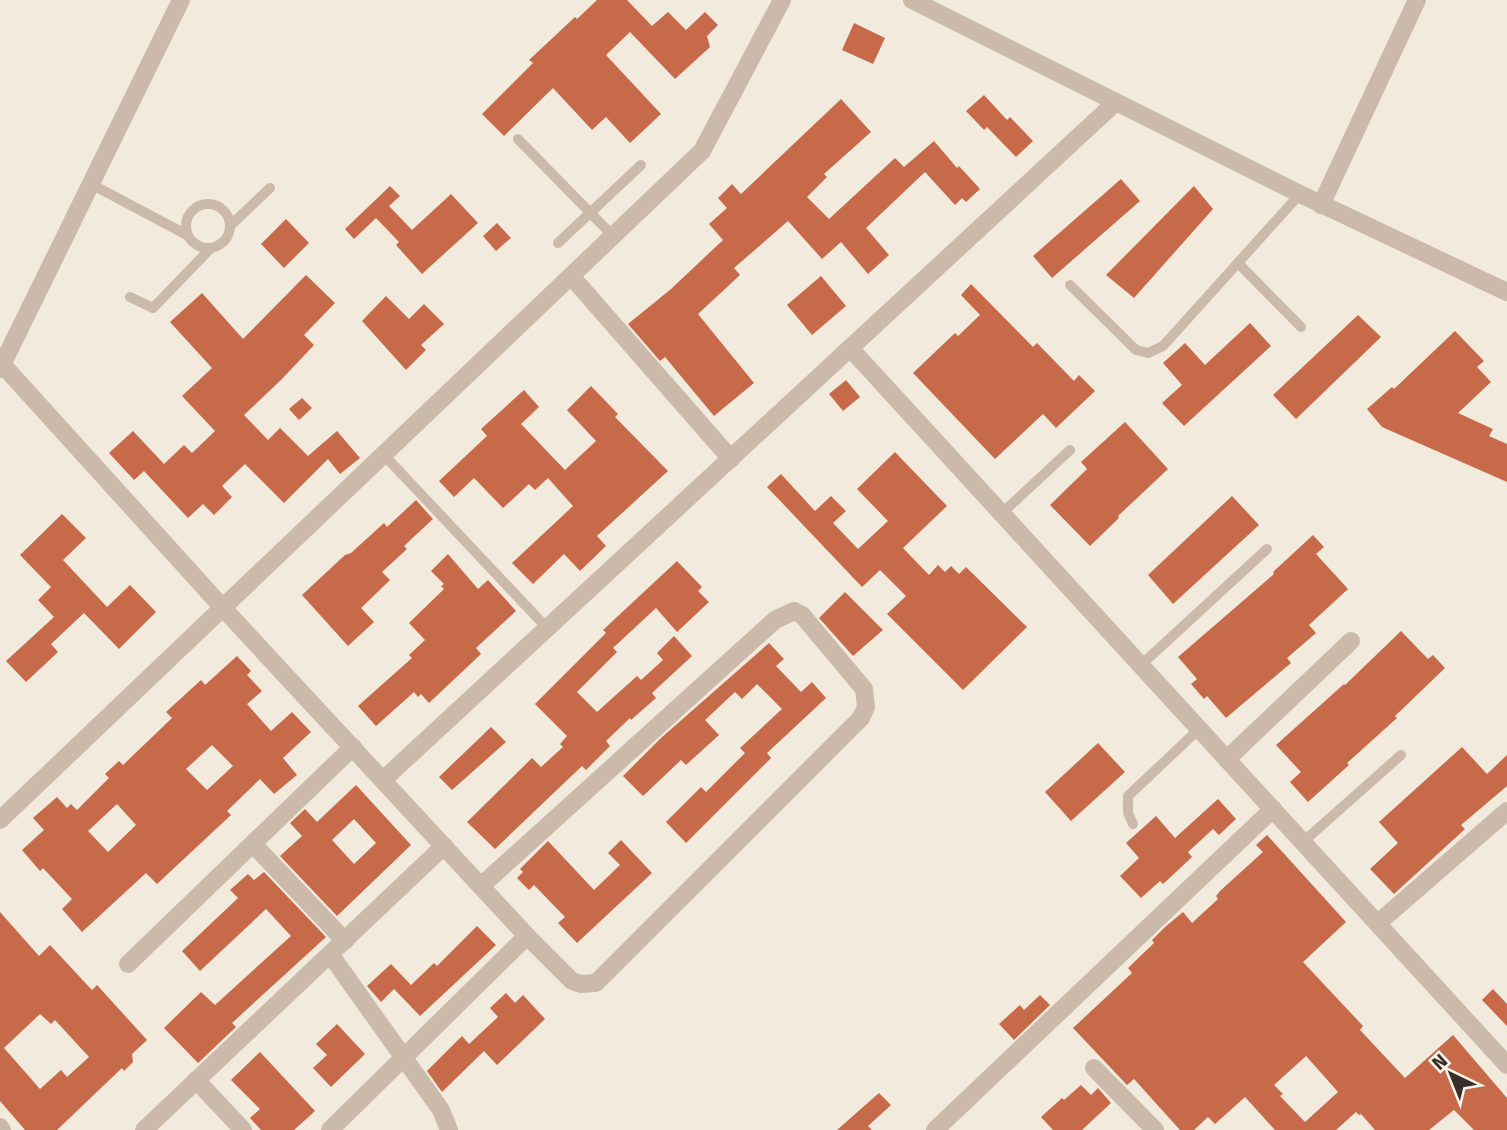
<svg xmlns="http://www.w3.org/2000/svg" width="1507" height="1130" font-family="'Fira Sans',sans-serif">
<rect width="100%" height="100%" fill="#f3eade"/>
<!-- building -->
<g fill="#c66a49" fill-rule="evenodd">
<path d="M597,0H627L652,26L668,12L686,30L705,12L718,25L707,36L710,47L675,79L630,32L606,55L661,114L630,143L606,117L592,130L553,88L504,136L482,114L533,63L529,60L575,17L577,19Z"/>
<path d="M854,23L885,38L873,64L842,50Z"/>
<path d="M984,95L1007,120L1010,117L1033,141L1016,157L987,127L984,130L966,111Z"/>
<path d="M841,99L871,132L824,174L827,177L807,197L829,219L895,158L904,167L934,141L957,168L959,166L980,189L966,202L962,198L955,205L925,172L866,228L889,255L868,274L841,242L822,259L788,221L734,268L740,275L698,314L754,383L714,416L665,357L660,361L628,324L671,289L723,240L709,224L727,208L718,198L732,184L741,194Z"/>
<path d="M1121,179L1140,201L1052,278L1033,256Z"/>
<path d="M390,186L400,196L389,206L412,230L451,194L478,223L422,274L396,245L399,242L376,218L354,239L345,229Z"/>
<path d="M1194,186L1213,209L1134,298L1106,275Z"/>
<path d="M286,219L309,243L284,268L261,244Z"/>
<path d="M497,223L511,238L496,251L483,236Z"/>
<path d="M306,275L335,303L304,335L314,345L281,380L244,415L268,440L280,428L308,456L337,431L360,458L340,474L328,459L284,503L245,464L222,486L232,497L214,515L203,504L188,518L144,471L134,480L109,453L133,431L164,464L184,445L192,453L215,431L182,396L212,368L170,322L202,293L243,339Z"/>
<path d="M821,276L846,306L812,335L787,305Z"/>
<path d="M971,284L1033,347L1037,343L1074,381L1079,375L1095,391L1056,428L1043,414L995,459L913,373L955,333L958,336L980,315L961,295Z"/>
<path d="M386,296L409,319L424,304L444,324L421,345L426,350L406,370L362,321Z"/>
<path d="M1358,315L1381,337L1296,419L1273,395Z"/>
<path d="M1250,323L1271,346L1184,426L1162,403L1182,385L1163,363L1185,343L1205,365Z"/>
<path d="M1455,331L1484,361L1477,367L1491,382L1458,413L1493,429L1489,436L1507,444V482L1382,427L1367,409L1392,387L1394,389Z"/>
<path d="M846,380L860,397L843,411L829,394Z"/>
<path d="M591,386L618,414L615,417L668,471L597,536L606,546L580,571L564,554L533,584L512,563L573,506L548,478L535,490L529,484L503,508L474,478L454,497L439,481L487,436L481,429L524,390L539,407L521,424L565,470L596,441L567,410Z"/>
<path d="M302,398L312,408L299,420L289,409Z"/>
<path d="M1125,422L1168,469L1118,516L1119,518L1090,546L1050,505L1087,469L1081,462Z"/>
<path d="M895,452L947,506L903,548L929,575L938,565L945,572L951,566L959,574L966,567L1027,627L963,690L887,614L906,596L880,570L862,587L767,487L781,474L815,511L831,496L846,511L833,523L858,549L888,521L857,489Z"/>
<path d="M1232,496L1259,525L1173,604L1148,575Z"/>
<path d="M416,500L433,519L404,546L407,549L382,572L390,580L361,608L374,622L348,646L302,595L345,555L351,553L384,523L387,527Z"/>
<path d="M62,514L86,538L63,560L107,607L130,585L156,612L119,649L84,613L51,644L58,652L26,682L6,661L54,617L38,600L51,587L20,555Z"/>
<path d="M1313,535L1324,547L1316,554L1348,589L1309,625L1316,633L1287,658L1291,663L1226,718L1207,696L1204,699L1191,684L1197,679L1178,657L1274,574L1273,572Z"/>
<path d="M448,554L478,589L488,580L516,611L476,648L481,654L429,703L421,694L418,697L414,692L376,726L358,706L412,658L409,655L425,640L409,623L444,589L441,586L444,584L431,571Z"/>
<path d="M677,561L702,587L698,591L709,602L677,632L656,608L613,648L617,652L577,692L597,712L637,676L641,680L663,660L657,653L674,636L692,656L652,693L656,698L631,720L630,718L606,741L610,746L586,770L582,766L495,849L467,822L532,758L541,767L563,747L560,744L567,736L535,704L606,633L603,630Z"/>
<path d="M845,592L883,630L853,656L819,618Z"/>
<path d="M1401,631L1428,659L1433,655L1445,668L1395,716L1397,718L1347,763L1349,765L1308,802L1290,782L1301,772L1276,745L1344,684L1345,685Z"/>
<path d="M769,643L784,659L776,666L801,692L812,682L826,698L767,753L771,758L686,843L666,822L701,787L706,792L745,753L740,748L782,709L757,684L742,699L735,692L705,720L719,735L686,765L681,760L643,796L623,776L661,738Z"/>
<path d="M237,656L251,671L247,675L262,691L247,704L271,731L292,712L311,732L283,758L297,775L274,794L260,779L227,811L231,815L157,884L146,873L82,932L62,909L72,899L43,868L40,871L22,850L44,830L33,818L57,797L67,808L71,804L77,810L109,778L105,774L119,761L123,765L172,718L166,712L201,680L205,685ZM212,745L233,766L207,790L186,769ZM117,804L136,825L108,852L88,831Z"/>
<path d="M491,727L506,742L452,790L439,777Z"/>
<path d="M1098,743L1125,772L1071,821L1045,792Z"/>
<path d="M1462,747L1487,774L1507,755V786L1461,825L1465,829L1394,894L1370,869L1398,843L1379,822Z"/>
<path d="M356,785L411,845L337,916L280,856L302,836L290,823L305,809L317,822ZM354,819L376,843L354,864L332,840Z"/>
<path d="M1218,799L1236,819L1219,835L1213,829L1188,852L1192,857L1163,884L1160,881L1141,898L1120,876L1139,858L1126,843L1156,816L1175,838Z"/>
<path d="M1267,835L1346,922L1303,962L1363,1026L1360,1030L1405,1078L1453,1035L1507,1098V1130H1474L1454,1110L1429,1130H1375L1361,1114L1359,1115L1356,1112L1336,1130H1275L1245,1097L1215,1124L1208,1117L1194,1130H1180L1134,1079L1127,1085L1073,1028L1132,973L1128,968L1154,943L1152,940L1165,927L1183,912L1192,923L1218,899L1216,896L1220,891L1263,852L1256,845ZM1306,1056L1338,1092L1305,1122L1280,1096L1283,1094L1274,1085Z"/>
<path d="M621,840L652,873L577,943L558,923L565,917L534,885L529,890L517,878L523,872L520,869L548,841L594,890L620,865L608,853Z"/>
<path d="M264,872L326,937L232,1023L236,1027L198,1063L164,1028L201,992L215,1005L291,936L266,909L200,971L182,951L238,898L230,890L248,874L254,880Z"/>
<path d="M0,912L39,956L50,945L92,990L97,985L147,1040L132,1054L133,1062L124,1071L122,1068L57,1130H25L0,1101ZM40,1014L51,1024L55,1020L89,1057L67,1077L61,1070L40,1089L4,1048Z"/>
<path d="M477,926L496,945L420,1016L394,989L381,1002L367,986L391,964L411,985L434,963L437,966Z"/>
<path d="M1493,989L1507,1004V1026L1482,1000Z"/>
<path d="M506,993L515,1003L523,995L545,1019L497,1065L484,1051L442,1092L427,1071L462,1036L469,1044L498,1017L490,1008Z"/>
<path d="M1040,995L1050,1005L1014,1040L999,1024L1020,1005L1024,1010Z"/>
<path d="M337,1024L365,1054L331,1087L313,1068L327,1055L316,1044Z"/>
<path d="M260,1052L315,1111L294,1130H261L250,1118L260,1109L231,1080Z"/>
<path d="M1081,1085L1091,1095L1098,1088L1111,1103L1082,1130H1053L1041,1117L1062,1098L1064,1100Z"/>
<path d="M879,1093L891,1105L868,1126L872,1130H837Z"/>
</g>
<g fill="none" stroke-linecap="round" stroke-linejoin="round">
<!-- service -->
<g stroke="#cbbaaa" stroke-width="10">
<path d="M518,139L613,236"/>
<path d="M91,184L187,235"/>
<circle cx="208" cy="226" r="22"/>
<path d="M231,225L270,188"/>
<path d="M558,243L641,165"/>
<path d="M1238,263L1301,327"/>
<path d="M1070,285L1136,350L1148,353L1163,346L1300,194"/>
<path d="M130,297L153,308L210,249"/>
<path d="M384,455L547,628"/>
<path d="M1001,514L1070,450"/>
<path d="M1141,665L1267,549"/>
<path d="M1133,824L1128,813V796L1199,729"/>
<path d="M1303,842L1401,755"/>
</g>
<!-- minor -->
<g stroke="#cbbaaa" stroke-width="18">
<path d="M912,0L1300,194L1507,292"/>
<path d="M1321,205L1417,0"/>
<path d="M571,276L731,459"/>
<path d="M850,348L1507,1065"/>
<path d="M2,364L223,608L527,936L572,981L581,984L596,983L861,718L866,707L864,689L802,615L794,611L775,620L481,886"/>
<path d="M1227,759L1351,641"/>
<path d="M383,780L1116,102"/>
<path d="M0,820L702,151L782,0"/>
<path d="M253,844L345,941"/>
<path d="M1378,923L1507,811"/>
<path d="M330,954L441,1110L449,1130"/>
<path d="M128,964L353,747"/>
<path d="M1094,1068L1155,1130"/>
<path d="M196,1080L243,1130"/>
<path d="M0,1127L2,1130"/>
<path d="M144,1130L444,846"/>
<path d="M330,1130L527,936"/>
<path d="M935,1130L1273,809"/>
</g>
<!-- tertiary -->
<path stroke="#cbbaaa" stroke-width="18" d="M0,369L181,0"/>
</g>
<!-- north arrow -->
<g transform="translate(1451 1074) rotate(317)" stroke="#faf4eb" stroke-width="5" paint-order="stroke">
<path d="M0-5L12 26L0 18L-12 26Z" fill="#392f2a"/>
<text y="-10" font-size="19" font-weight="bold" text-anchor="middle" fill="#392f2a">N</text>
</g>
</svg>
